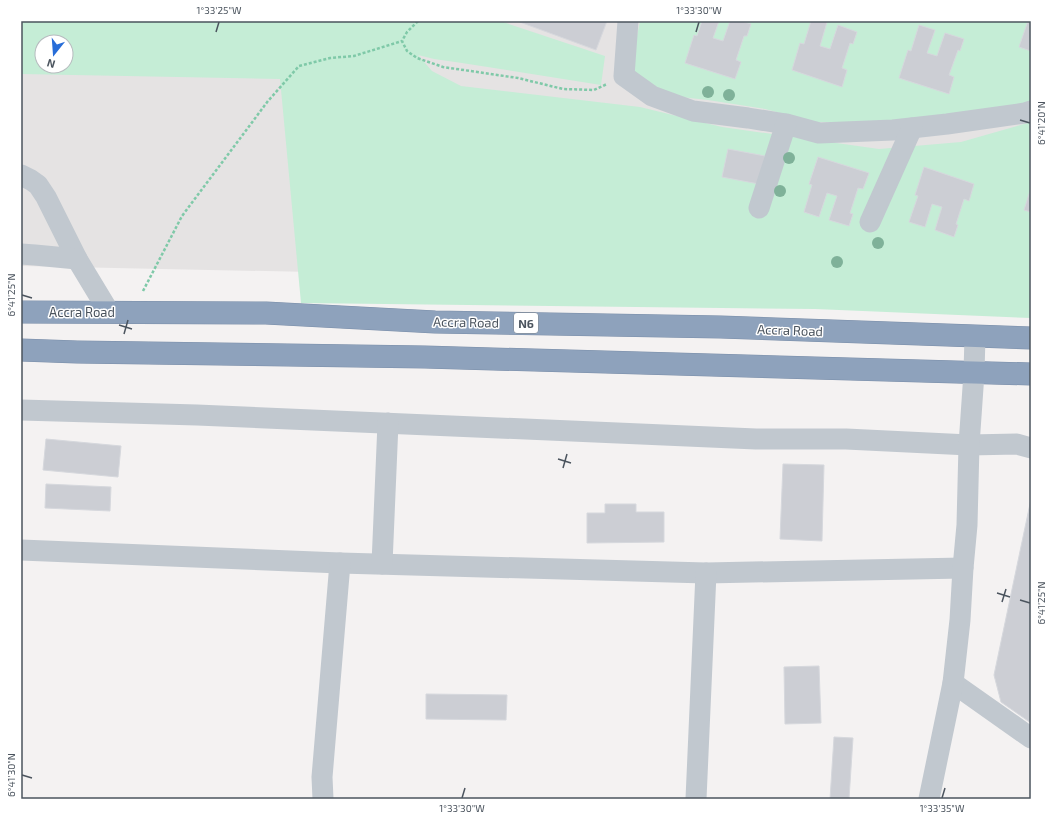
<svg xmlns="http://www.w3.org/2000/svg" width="1052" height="820" font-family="'Exo 2',sans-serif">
<rect width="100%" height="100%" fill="#f4f2f2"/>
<!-- education -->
<path fill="#e5e3e3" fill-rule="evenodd" d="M21,21H1031V287L21,266ZM42,42H66V66H42Z"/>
<!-- green -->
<g fill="#c5edd6" fill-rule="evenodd">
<path d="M21,21H500L605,56L601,85L462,63L434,59L418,55L432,71L461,86L640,107L722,127L879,149L961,142L1031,122V318L815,309L301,303L280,79L21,74ZM42,42H66V66H42Z"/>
<path d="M640,21H1031V106L978,114L869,122H814L765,109L708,100L671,96L633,72V56Z"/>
</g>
<!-- building -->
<g fill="#ccced4" stroke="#d6d8dd">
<path d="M517,21H607L596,50Z"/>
<path d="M702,21H719L713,38L723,41L730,21H741L751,24L747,36H744L736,60L741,62L735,79L685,63L694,35L697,36Z"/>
<path d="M811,21H823L827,22L820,46L830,49L838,25L857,32L853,44L850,43L842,68L847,70L842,87L792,70L800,43L804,44Z"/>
<path d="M1028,21H1031V51L1019,47Z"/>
<path d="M919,25L935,30L927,53L937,56L945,33L964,39L960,51L958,50L949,75L954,77L949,94L899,78L908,50L911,51Z"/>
<path d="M728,149L765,156L759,184L722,177Z"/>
<path d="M818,157L869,173L863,189L858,188L850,213L853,214L849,226L829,220L837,196L827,193L819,217L804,212L812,185L809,184Z"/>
<path d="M924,167L974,184L969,201L964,199L956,224L958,225L954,237L935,230L942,207L932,204L925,227L909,222L918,196L915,195Z"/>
<path d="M1031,188V212L1024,210Z"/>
<path d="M46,439L121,446L118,477L43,470Z"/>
<path d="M783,464L824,465L822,541L780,539Z"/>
<path d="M46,484L111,487L110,511L45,508Z"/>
<path d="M1031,499V723L1001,702L994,675Z"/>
<path d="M605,504H636V512H664V542L587,543V513H605Z"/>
<path d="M819,666L821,723L785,724L784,667Z"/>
<path d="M426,694L507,695L506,720L426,719Z"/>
<path d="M834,737L853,738L849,799H830Z"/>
</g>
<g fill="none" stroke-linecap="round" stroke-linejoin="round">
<!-- highway casing -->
<g stroke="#798da8" stroke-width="23">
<g id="highway">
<path d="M21,312L266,313L435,322L721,327L1031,338"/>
<path d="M21,350L77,352L425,357L1031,374"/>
</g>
</g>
<!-- path -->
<g stroke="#7fc9a8" stroke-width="2.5" stroke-dasharray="3 2" stroke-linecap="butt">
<path d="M418,21L407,32L402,41L407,51L417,58L443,67L518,78L563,89L594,90L607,84"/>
<path d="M143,291L182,216L268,101L299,66L330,58L354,56L402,41"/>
</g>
<!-- minor -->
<g stroke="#c1c8cf" stroke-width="21">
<path d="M628,21L624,76L652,96L693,111L748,118L786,124L819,133L893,130L947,124L1025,113L1031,111"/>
<path d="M21,175L31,180L38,185L46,197L77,259"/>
<path d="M759,208L786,124"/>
<path d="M870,222L912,128"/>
<path d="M21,254L35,255L77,259L109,312"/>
<path d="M21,410L197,415L756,439H846L969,445L1017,444L1031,448"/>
<path d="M21,550L340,563L706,573L963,568"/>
<path d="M382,564L388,423"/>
<path d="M953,683L1031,738"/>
<path d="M323,799L322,777L340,563"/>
<path d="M696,799L706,573"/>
<path d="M929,799L953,683L960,620L963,568L967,525L969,445L974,373L975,336"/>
</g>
<!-- highway -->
<use href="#highway" stroke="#8ea2bc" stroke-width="22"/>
</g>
<!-- trees -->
<g fill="#7fb199">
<circle cx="708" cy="92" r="6"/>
<circle cx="729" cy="95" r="6"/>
<circle cx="789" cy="158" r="6"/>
<circle cx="780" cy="191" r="6"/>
<circle cx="878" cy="243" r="6"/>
<circle cx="837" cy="262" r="6"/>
</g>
<!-- ticks -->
<path fill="none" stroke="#4b545e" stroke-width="1.5" d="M216,32L219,22M696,32L699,22M1020,120L1030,123M22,295L32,298M119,325L132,329M124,334L128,320M558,459L571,463M563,468L567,454M997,593L1010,597M1020,600L1030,603M1002,602L1006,589M22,775L32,778M462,798L465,788M942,798L945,788"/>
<g text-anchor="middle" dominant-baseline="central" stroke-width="3" stroke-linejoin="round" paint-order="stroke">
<!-- shield labels -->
<rect fill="#fff" stroke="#81878e" stroke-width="1" x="514" y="313" width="24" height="20" rx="3"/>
<g font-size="12" font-weight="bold" fill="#4b545e">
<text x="526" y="323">N6</text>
</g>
<!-- street labels -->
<g font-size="13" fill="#4b545e" stroke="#fff">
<text x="82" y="312">Accra Road</text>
<text transform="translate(466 322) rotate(1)">Accra Road</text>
<text transform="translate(790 330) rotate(2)">Accra Road</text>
</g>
</g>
<!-- border -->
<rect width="1052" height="820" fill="none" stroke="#ffffff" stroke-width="44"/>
<!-- north arrow -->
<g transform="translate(54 54) rotate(197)"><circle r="19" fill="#ffffff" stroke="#b7bbbf"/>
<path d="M0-3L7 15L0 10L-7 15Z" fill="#286dd8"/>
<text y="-6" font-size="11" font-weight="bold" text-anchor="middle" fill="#4b545e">N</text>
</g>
<rect x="22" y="22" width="1008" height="776" fill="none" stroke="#4b545e" stroke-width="1.5"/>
<g font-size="10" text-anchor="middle" fill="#4b545e">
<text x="219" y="14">1°33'25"W</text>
<text x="699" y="14">1°33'30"W</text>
<text transform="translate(1041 123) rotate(-90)" y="4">6°41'20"N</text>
<text transform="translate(11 295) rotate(-90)" y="4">6°41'25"N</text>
<text transform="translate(1041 603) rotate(-90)" y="4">6°41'25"N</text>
<text transform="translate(11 775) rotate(-90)" y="4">6°41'30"N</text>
<text x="462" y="812">1°33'30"W</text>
<text x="942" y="812">1°33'35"W</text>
</g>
</svg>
